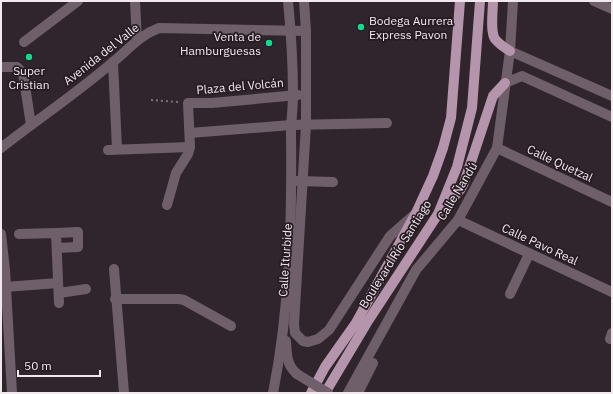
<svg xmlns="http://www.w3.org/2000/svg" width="613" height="394" font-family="'IBM Plex Sans',sans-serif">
<rect width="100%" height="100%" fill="#31252d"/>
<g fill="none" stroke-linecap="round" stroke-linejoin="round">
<!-- path -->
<path stroke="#7c7278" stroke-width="2" stroke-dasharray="2 3" stroke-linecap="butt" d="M151,100L178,102"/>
<!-- minor -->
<g stroke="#6f5f6a" stroke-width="10">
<path d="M135,1L137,40"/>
<path d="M304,1L306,31V125L294,324L295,333L303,341L308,342L318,339L329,330L390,236L414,215"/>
<path d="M594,1L612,9"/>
<path d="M24,42L78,1"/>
<path d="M510,51L612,96"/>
<path d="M113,62L117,149"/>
<path d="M1,67H17L23,73L31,125"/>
<path d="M505,83L522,76L612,117"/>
<path d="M190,133L291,125L387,123"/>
<path d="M1,148C38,119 77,93 113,62C128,50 140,35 159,28L306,31"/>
<path d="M497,148L612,202"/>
<path d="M108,150L190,147"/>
<path d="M297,181L333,182"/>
<path d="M167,205L176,173L188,154L190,147L188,103H212L298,95"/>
<path d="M458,220L612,292"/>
<path d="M56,233L78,232V247L57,248"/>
<path d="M1,234L5,270L12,393"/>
<path d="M19,234L56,233L59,303"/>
<path d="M114,269L124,393"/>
<path d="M5,287L58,283"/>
<path d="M59,293L86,289"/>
<path d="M510,294L529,254"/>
<path d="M115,299H179L184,300L231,326"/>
<path d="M610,339L612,333"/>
<path d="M286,341C287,355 286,364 297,374"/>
<path d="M273,393C290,308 292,221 291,134C291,121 293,108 293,95C293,64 291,32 288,1"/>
<path d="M348,393L416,270L458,220L497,148L510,51L513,1"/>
<path d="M358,393L373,363"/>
</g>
<!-- major -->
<g stroke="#b595ab" stroke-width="10">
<path d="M493,1C493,10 490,32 495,39C499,44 505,48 510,51"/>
<path d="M444,208L460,190L464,183L493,96L505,83"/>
<path d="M311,393L325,367L356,323L416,213L433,176L443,148L451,118L460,1"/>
<path d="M325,393L368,321L438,214L457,167L472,108L480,1"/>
</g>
<!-- minor-bridge -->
<path stroke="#6f5f6a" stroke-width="10" d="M297,374L328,393"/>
</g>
<!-- markers -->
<g fill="#13d98a" stroke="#271b23" stroke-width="1.5">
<circle cx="361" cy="27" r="4"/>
<circle cx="269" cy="43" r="4"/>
<circle cx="29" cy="57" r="4"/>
</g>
<g text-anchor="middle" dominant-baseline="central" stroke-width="3.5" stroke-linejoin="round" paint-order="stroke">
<!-- poi labels -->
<g font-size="12" fill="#f1e9ee" stroke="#271b23" text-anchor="start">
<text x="369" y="20">Bodega Aurrera<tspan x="369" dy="14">Express Pavon</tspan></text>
<text x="261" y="36" text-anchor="end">Venta de<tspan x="261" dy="14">Hamburguesas</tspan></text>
<text x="29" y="70" text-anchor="middle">Super<tspan x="29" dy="14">Cristian</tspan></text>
</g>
<!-- street labels -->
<g font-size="12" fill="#f1e9ee" stroke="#271b23">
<text transform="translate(101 54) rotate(-38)">Avenida del Valle</text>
<text transform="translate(240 86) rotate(-5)">Plaza del Volcán</text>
<text transform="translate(560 163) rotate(25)">Calle Quetzal</text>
<text transform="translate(457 191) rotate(-59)">Calle Ñandú</text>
<text transform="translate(540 244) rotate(25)">Calle Pavo Real</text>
<text transform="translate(395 254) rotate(-58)">Boulevard Río Santiago</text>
<text transform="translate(285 260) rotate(-86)">Calle Iturbide</text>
</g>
</g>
<!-- border -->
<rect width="613" height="394" fill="none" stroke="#f1e9ee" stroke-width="4"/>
<!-- scale -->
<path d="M18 370v6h82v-6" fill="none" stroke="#f1e9ee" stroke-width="2"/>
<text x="24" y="370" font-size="12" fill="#f1e9ee" stroke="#271b23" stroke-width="3" paint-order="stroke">50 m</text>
</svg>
